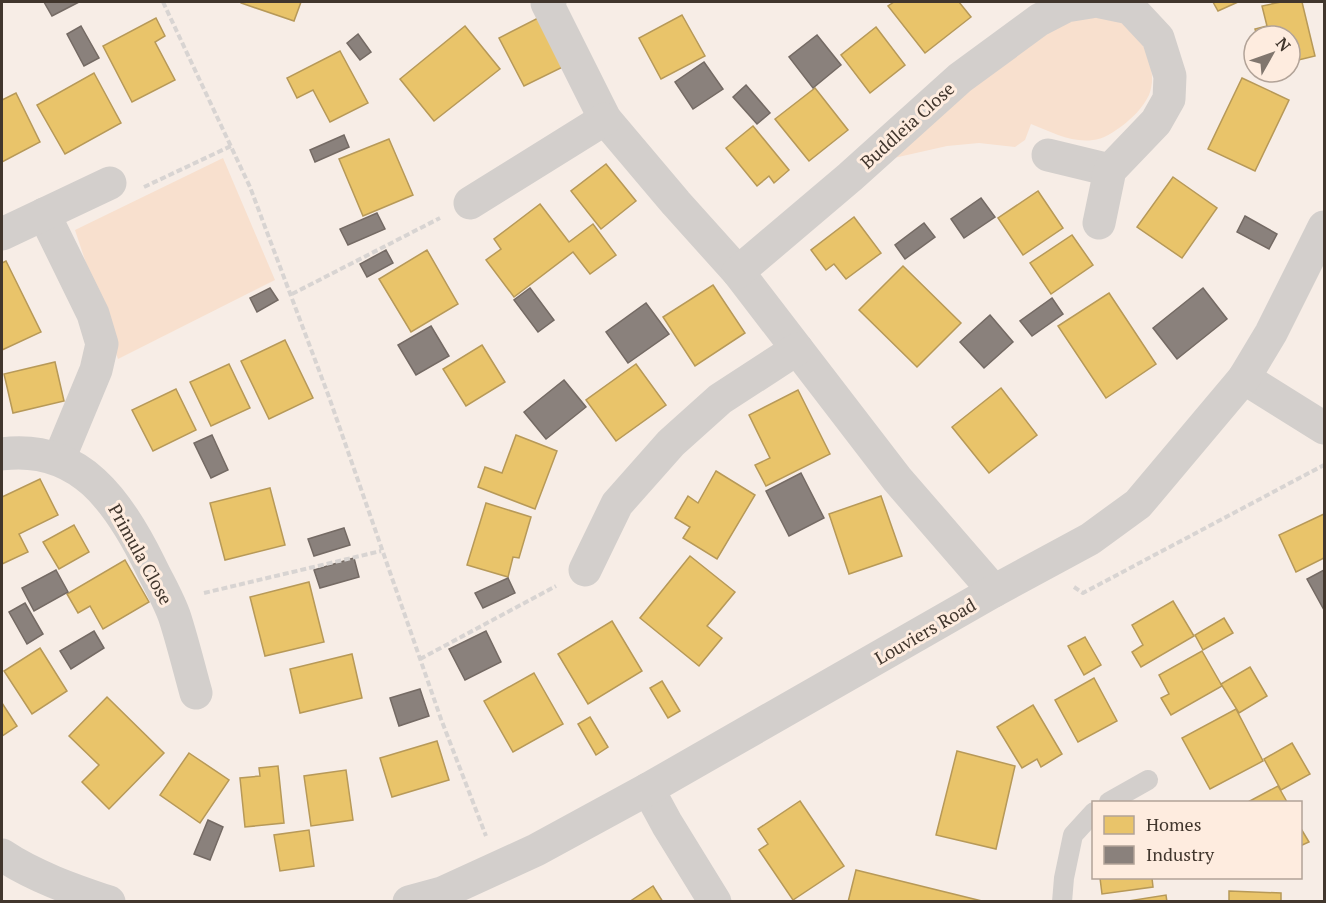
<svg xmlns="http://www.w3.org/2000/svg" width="1326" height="903" font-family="'PT Serif',serif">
<rect width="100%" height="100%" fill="#f7ede6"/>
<!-- green -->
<g fill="#f8e0ce">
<path d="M1086,15C1094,15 1106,14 1114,17C1140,28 1160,68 1149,95C1142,109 1133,117 1122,126C1115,131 1102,140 1093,140C1072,143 1051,132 1031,124L1025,140L1015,147L979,143L947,146L885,160L978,82L1050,29Z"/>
<path d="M223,158L275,280L118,359L75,230Z"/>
</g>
<!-- homes -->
<g fill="#e9c46a" stroke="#b79958" stroke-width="1.5">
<path d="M241,2H301L294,21L241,3Z"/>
<path d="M894,2H959L971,17L925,53L888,6Z"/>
<path d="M1213,2H1238L1218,11Z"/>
<path d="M1281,2H1302L1315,56L1290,62V36H1257L1255,29L1267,26L1262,6Z"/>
<path d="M546,14L571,63L524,86L499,38Z"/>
<path d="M682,15L705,56L661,79L639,38Z"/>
<path d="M156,18L165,36L155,42L175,80L132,102L103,46Z"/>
<path d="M465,26L500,69L434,121L400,79Z"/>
<path d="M876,27L905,65L870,93L841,55Z"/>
<path d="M340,51L368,103L330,122L313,90L297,98L287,78Z"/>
<path d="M94,73L121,123L65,154L37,105Z"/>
<path d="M1242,78L1289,100L1255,171L1208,149Z"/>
<path d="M815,88L848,130L809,161L775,119Z"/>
<path d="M16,93L40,142L2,162V100Z"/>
<path d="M753,126L789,170L774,183L769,176L757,186L726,148Z"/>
<path d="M389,139L413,195L363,216L339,159Z"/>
<path d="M606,164L636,201L601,229L571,191Z"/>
<path d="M1173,177L1217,208L1182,258L1137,227Z"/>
<path d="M1038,191L1063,228L1023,255L998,218Z"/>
<path d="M540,204L569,242L593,224L616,255L590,274L573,252L514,297L486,260L501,249L494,239Z"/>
<path d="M854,217L881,253L846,279L834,264L826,270L811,250Z"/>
<path d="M1072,235L1093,265L1051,294L1030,263Z"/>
<path d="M427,250L458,304L411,332L379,279Z"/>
<path d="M6,261L41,332L2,350V263Z"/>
<path d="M903,266L961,323L917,367L859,310Z"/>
<path d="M713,285L745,333L695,366L663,317Z"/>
<path d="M1109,293L1156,364L1106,398L1058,326Z"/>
<path d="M285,340L313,398L269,419L241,361Z"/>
<path d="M482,345L505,382L466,406L443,369Z"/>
<path d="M55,362L64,401L13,413L4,374Z"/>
<path d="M229,364L250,408L211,426L190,382Z"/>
<path d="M636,364L666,405L616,441L586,400Z"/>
<path d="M1001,388L1037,435L989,473L952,427Z"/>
<path d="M176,389L196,430L153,451L132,410Z"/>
<path d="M798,390L830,454L766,486L755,465L770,458L749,415Z"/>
<path d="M516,435L557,451L535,509L478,487L485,467L502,473Z"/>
<path d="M716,471L755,495L717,559L683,538L690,527L675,518L688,496L698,503Z"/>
<path d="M40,479L58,515L19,534L28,552L2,564V497Z"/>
<path d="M270,488L285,545L225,560L210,503Z"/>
<path d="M881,496L902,556L849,574L829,514Z"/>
<path d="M486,503L531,517L519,558L513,557L508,577L467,565Z"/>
<path d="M1324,514V558L1296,572L1279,535Z"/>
<path d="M74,525L89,552L59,569L43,542Z"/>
<path d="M690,556L735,592L707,626L722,638L699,666L640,618Z"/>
<path d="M125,560L149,602L103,629L90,606L78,613L67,594Z"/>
<path d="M309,582L324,642L265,656L250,597Z"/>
<path d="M1173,601L1194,636L1141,667L1132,652L1143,645L1132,625Z"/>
<path d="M1224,618L1233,633L1203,650L1195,635Z"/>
<path d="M612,621L642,671L588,704L558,654Z"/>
<path d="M1085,637L1101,665L1084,675L1068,646Z"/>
<path d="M40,648L67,691L32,714L4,671Z"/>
<path d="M1202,651L1222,686L1171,715L1161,698L1169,694L1159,675Z"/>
<path d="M352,654L362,698L300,713L290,669Z"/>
<path d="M1250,667L1267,696L1239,713L1221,684Z"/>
<path d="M534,673L563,724L513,752L484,701Z"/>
<path d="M1094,678L1117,721L1078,742L1055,700Z"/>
<path d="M662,681L680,711L668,718L650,688Z"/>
<path d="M107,697L164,753L109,809L82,782L99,765L69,736Z"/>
<path d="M2,703L17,726L2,736Z"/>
<path d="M1033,705L1062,754L1041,767L1037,759L1022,768L997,727Z"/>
<path d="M1236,709L1263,761L1210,789L1182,738Z"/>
<path d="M590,717L608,747L596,755L578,724Z"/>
<path d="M437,741L449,780L392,797L380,758Z"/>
<path d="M1292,743L1310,774L1281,790L1264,759Z"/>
<path d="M957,751L1015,766L996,849L936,835Z"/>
<path d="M189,753L229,780L200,823L160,795Z"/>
<path d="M278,766L284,823L245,827L240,778L260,776L259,768Z"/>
<path d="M346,770L353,820L311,826L304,776Z"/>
<path d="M1278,786L1287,802H1248Z"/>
<path d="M800,801L844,866L793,900L759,850L768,844L758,829Z"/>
<path d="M1300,827L1309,842L1300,846Z"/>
<path d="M309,830L314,866L280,871L274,835Z"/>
<path d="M856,870L986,902H848Z"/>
<path d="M1100,878H1152L1153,887L1102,894Z"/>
<path d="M653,886L663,902H629Z"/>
<path d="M1229,891L1281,893V902H1229Z"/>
<path d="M1166,895L1167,902H1122Z"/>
</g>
<!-- industry -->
<g fill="#8a817c" stroke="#746a64" stroke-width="1.5">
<path d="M44,2H79L52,16Z"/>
<path d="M81,26L99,58L84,66L67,34Z"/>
<path d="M358,34L371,52L360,60L347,43Z"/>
<path d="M817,35L841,65L813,88L789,57Z"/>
<path d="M704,62L723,89L693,109L675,82Z"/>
<path d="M746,85L770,113L757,124L733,97Z"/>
<path d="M344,135L349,147L315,162L310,150Z"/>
<path d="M981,198L995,217L964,238L951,219Z"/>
<path d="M377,213L385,229L348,245L340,229Z"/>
<path d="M1245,216L1277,234L1269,249L1237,232Z"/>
<path d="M924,223L935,237L905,259L895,245Z"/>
<path d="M386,250L393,263L367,277L360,264Z"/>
<path d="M270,288L278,300L257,312L250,298Z"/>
<path d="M530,288L554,320L538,332L514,300Z"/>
<path d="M1203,288L1227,319L1177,359L1153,328Z"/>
<path d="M1052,298L1063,314L1032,336L1020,321Z"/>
<path d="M646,303L669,334L628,363L606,332Z"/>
<path d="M990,315L1013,342L984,368L960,342Z"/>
<path d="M431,326L449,356L416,375L398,345Z"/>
<path d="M564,380L586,407L546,439L524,412Z"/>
<path d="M212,435L228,470L211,478L194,443Z"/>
<path d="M801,473L824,518L789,536L766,491Z"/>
<path d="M344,528L350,545L314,556L308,539Z"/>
<path d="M354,558L359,577L320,588L314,570Z"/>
<path d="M56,570L68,592L34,611L22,588Z"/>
<path d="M1324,570V610L1307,579Z"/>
<path d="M508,578L515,593L483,608L475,593Z"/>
<path d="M25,603L43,634L27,644L9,612Z"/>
<path d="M94,631L104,648L71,669L60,651Z"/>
<path d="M486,631L501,662L465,680L449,649Z"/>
<path d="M420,689L429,716L399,726L390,698Z"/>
<path d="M208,820L223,827L210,860L194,854Z"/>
</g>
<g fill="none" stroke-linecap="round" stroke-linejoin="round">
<!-- path -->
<g stroke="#d8d4d2" stroke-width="4" stroke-dasharray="6 3" stroke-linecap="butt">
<path d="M163,2L250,187L329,397L441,719L486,836"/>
<path d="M144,187L231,146"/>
<path d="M292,294L440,218"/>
<path d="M1074,587L1083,593L1324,465"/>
<path d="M204,593L381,551"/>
<path d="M420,659L556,586"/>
</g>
<!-- lane -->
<g stroke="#d3cfcc" stroke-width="20">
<path d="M1109,802L1148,780"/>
<path d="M1062,902L1064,878L1073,835L1094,812"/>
</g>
<!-- street -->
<g stroke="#d3cfcc" stroke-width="33">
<path d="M550,2L547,3L605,119L676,203L738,272L897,479L994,591"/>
<path d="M1048,155L1110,170"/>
<path d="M470,203L605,119"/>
<path d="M44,214L93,314L102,344L96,370L59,459"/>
<path d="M1099,223L1110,170L1156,122L1169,99L1170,76L1158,38L1130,8L1101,2"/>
<path d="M2,234L110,183"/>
<path d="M738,272L850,177L960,78L1039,20L1066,6L1091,2"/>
<path d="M1244,378L1324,428"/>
<path d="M2,454C80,444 119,502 150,565C158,582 169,600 175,618C183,643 189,668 196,693"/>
<path d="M585,570L617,504L671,443L720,399L797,349"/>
<path d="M648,789L667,824L715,902"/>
<path d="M2,855C33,876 73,890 109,902"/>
<path d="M409,902L442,893L536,850L648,789L994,591L1090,539L1138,504L1244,378L1271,333L1324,227"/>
</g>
</g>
<g text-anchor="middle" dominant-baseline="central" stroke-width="6" stroke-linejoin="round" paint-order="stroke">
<!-- street labels -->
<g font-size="18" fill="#41362d" stroke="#feecdf">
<text transform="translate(907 125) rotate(-42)">Buddleia Close</text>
<text transform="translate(141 554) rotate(61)">Primula Close</text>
<text transform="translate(925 631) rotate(-30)">Louviers Road</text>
</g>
</g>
<!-- border -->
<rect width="1326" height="903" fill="none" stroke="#41362d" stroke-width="6"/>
<!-- legend -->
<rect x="1092" y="801" width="210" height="78" fill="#feecdf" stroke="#b2a398" stroke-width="1.5"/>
<rect x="1104" y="816" width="30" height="18" fill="#e9c46a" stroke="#b2a398" stroke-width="1.5"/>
<text x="1146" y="831" font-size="18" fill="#41362d">Homes</text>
<rect x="1104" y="846" width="30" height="18" fill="#8a817c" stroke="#b2a398" stroke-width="1.5"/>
<text x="1146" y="861" font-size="18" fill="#41362d">Industry</text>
<!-- north arrow -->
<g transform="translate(1272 54) rotate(50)"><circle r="28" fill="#feecdf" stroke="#b2a398" stroke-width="1.5"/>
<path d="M0-4.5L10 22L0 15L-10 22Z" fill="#81766e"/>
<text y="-9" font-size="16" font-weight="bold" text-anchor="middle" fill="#41362d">N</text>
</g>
</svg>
